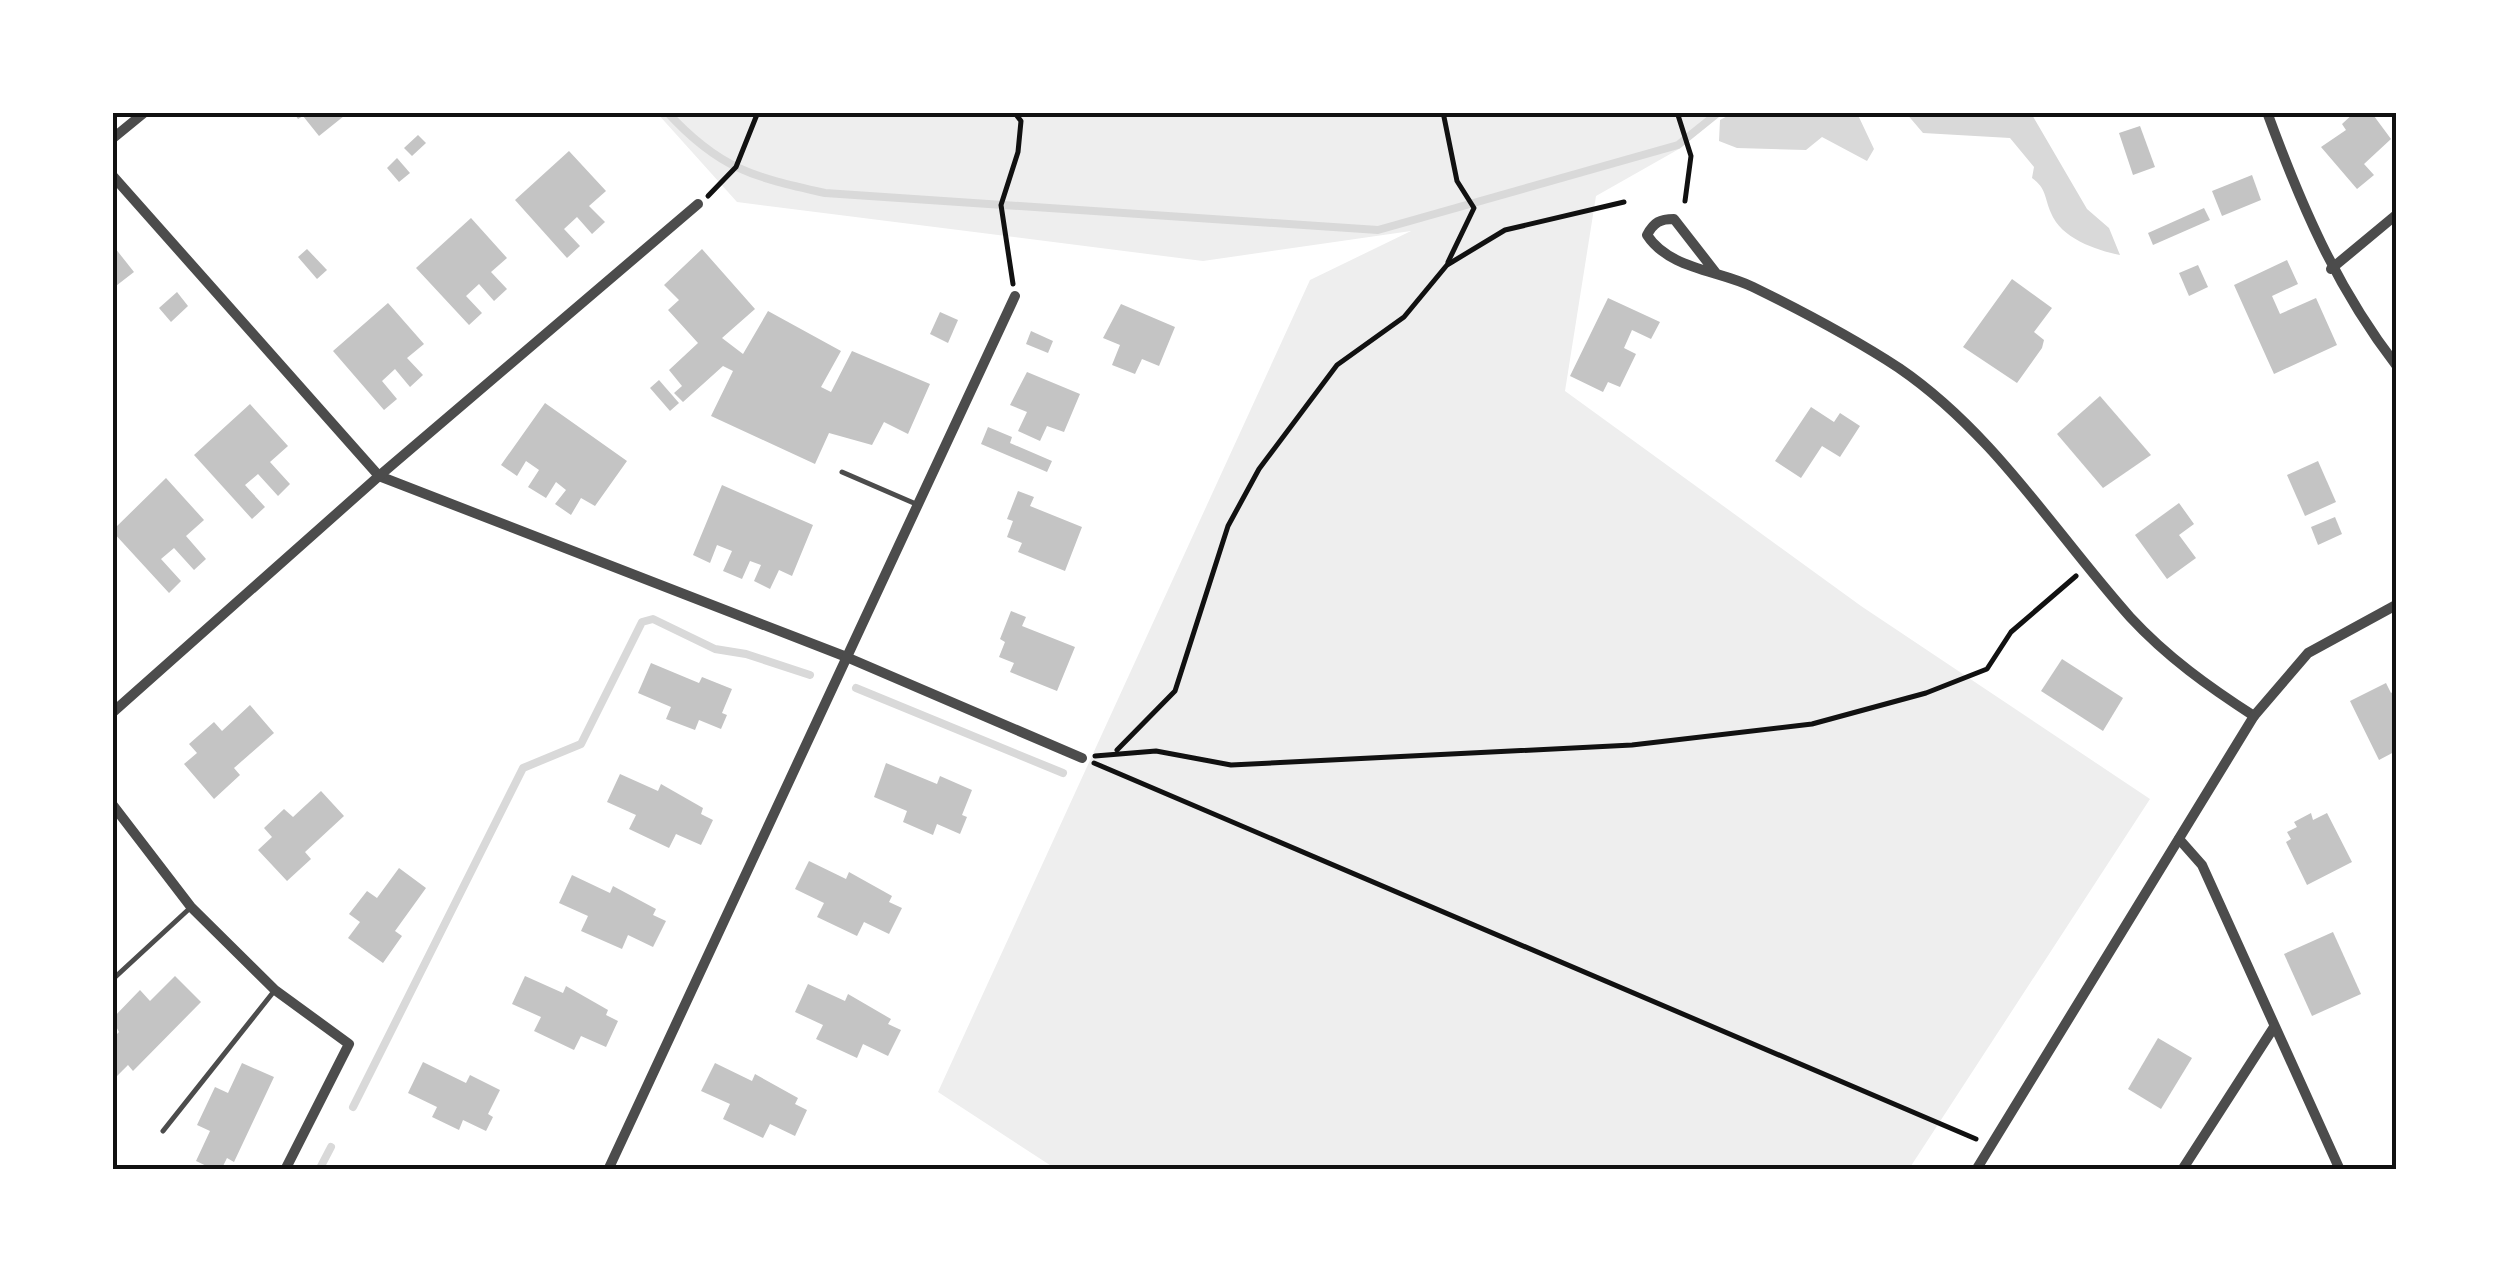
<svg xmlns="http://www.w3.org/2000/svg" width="2509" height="1282" font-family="Quicksand,sans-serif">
<rect width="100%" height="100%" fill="#fff"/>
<!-- green -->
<path fill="#eee" d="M657,113H1723L1679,149L1596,196L1565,391L1861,606L2150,799L1909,1169H1056L938,1092L1310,280L1411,231L1203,261L737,202Z"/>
<!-- water -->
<g fill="#d9d9d9">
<path d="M1733,113H1857L1874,149L1867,161L1822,137L1806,150L1737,148L1719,141L1720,120Z"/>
<path d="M1906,113H2031L2087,209L2109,228L2120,255C2095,250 2061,238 2051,213C2044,197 2047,189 2032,178L2034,167L2010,138L1923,133Z"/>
</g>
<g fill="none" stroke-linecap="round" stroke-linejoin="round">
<!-- stream -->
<g stroke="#d9d9d9" stroke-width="8">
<path d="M667,112C719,169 753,177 825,193L1378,230L1678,145L1719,112"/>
<path d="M856,688L1063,773"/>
<path d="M353,1107L523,768L581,744L642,622L653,619L715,649L746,654L810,675"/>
<path d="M319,1170L331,1147"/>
</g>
</g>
<!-- building -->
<g fill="#c4c4c4">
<path d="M293,112H349L319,136L303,116L298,119Z"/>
<path d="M2355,112H2377L2374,116L2391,139L2364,164L2374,175L2357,189L2321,147L2346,130L2342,124Z"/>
<path d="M2140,126L2155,167L2133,175L2119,133Z"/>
<path d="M418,135L426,143L412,156L404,148Z"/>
<path d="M569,151L606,191L589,206L605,222L592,234L577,217L564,229L580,246L567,258L515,200Z"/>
<path d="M397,158L410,173L399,182L387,168Z"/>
<path d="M2252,175L2261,200L2222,216L2212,191Z"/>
<path d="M2204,208L2210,220L2153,245L2148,233Z"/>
<path d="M471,218L507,258L491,272L507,289L494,301L479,284L466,296L482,313L469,325L416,268Z"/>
<path d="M115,248L134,272L112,289V250Z"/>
<path d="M307,249L327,270L317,279L298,257Z"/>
<path d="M702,249L755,309L722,338L743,354L768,311L841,351L821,387L831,392L852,351L930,384L908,434L884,422L872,445L829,433L815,464L711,416L733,371L723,366L683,402L674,393L682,386L669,370L698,343L668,310L679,300L664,285Z"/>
<path d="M2287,260L2298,284L2272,296L2280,314L2316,298L2337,345L2274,374L2234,285Z"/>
<path d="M2198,265L2208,287L2189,296L2179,273Z"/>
<path d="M2012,279L2052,308L2034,332L2044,340L2042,348L2017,383L1963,347Z"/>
<path d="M177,292L188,306L171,322L159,308Z"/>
<path d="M1608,298L1660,322L1651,339L1632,330L1624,348L1636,354L1620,387L1608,382L1603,392L1570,376Z"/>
<path d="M388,303L424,344L407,358L423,375L410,387L395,369L382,381L397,399L384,410L333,351Z"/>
<path d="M1121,304L1175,327L1159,366L1142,359L1135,374L1112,365L1120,345L1103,338Z"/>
<path d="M940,312L958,320L948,343L930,334Z"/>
<path d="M1031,331L1053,341L1048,353L1026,344Z"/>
<path d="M1027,372L1080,394L1064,432L1047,426L1040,441L1018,431L1027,412L1010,405Z"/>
<path d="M659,380L679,403L670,411L650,388Z"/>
<path d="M2100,396L2151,455L2103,488L2057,434Z"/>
<path d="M545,403L627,461L595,506L581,498L571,515L555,504L566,490L556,482L546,498L528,487L539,470L526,461L517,476L501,465Z"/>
<path d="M250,404L288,446L270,462L290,484L278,496L258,474L245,485L265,507L252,519L194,455Z"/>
<path d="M1811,407L1834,422L1840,413L1860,426L1840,457L1822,446L1801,478L1775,461Z"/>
<path d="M988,427L1012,437L1010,443L1052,461L1047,472L981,444Z"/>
<path d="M2318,461L2336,502L2305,516L2287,475Z"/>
<path d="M166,478L204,520L186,536L206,559L194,570L174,548L161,559L181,581L169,593L112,531Z"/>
<path d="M722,485L813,525L792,576L779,570L770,589L754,581L761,565L750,561L742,579L723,571L732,551L717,545L710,563L693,555Z"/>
<path d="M1018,491L1034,497L1030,506L1082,527L1065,571L1018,552L1022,543L1007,537L1013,521L1007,519Z"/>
<path d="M2179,503L2194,524L2179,535L2196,558L2167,579L2135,535Z"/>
<path d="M2335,517L2342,534L2318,545L2311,527Z"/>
<path d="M1011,611L1026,617L1022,626L1075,647L1057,691L1010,672L1014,663L999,657L1005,642L1000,639Z"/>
<path d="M2062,659L2123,698L2103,731L2041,691Z"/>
<path d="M651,663L699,683L702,677L732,689L722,713L727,715L721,729L699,720L695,730L666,719L671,707L638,693Z"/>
<path d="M2386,683L2391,693L2396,690V751L2379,760L2350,701Z"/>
<path d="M250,705L274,733L234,768L240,775L214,799L184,764L197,753L189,744L214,722L222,731Z"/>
<path d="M886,763L937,784L940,776L972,790L962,815L967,817L960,834L937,824L933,835L903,822L907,811L874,797Z"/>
<path d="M620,774L658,791L661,784L703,808L701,814L713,820L701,845L676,834L669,848L629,829L636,815L607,802Z"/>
<path d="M321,791L344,816L305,852L311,859L287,881L258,850L272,837L264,828L284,809L293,817Z"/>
<path d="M2311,813L2313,820L2327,813L2352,862L2307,885L2286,842L2291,839L2287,832L2297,827L2294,822Z"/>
<path d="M809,861L846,879L849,872L892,896L889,902L902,908L889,934L864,922L857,936L817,917L824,903L795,889Z"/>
<path d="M399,868L426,888L395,931L402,936L383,963L348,938L360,922L349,914L367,891L377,898Z"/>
<path d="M572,875L610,893L613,886L656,909L653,915L666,921L653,947L628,935L622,949L581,931L588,916L559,903Z"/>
<path d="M2333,932L2361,994L2312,1016L2284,954Z"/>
<path d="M175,976L201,1002L133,1071L128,1065L117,1076L112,1072V1039L119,1032L112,1019L140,990L150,1001Z"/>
<path d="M525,976L563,993L566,986L608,1010L606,1015L618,1021L606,1047L581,1036L574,1050L534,1031L541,1017L512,1004Z"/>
<path d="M808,984L845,1001L848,994L891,1019L888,1024L901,1030L888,1056L863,1044L857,1058L816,1039L823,1025L795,1012Z"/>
<path d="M2158,1038L2192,1058L2161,1109L2128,1089Z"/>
<path d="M423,1062L466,1083L470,1075L500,1090L488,1114L493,1117L486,1131L463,1120L459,1130L432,1117L437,1107L408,1093Z"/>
<path d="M242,1063L274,1077L234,1162L227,1158L221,1170H215L196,1161L210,1131L197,1125L215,1087L228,1093Z"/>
<path d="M715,1063L752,1081L755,1074L798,1098L795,1104L807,1110L795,1136L770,1124L763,1138L723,1119L730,1104L701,1091Z"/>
</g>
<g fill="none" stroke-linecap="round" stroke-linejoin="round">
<!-- path -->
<g stroke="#111" stroke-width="5">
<path d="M1443,112L1457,181L1474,208L1448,262"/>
<path d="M1677,112L1691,156L1685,201"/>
<path d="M708,196L736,167L758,112"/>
<path d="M1013,284L1001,205L1018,152L1021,121L1014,112"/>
<path d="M1117,750L1175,691L1228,526L1259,469L1337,365L1404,317L1447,265L1505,230L1624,202"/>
<path d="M1095,756L1156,751L1231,765L1632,745L1812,724L1926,693L1987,669L2011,632L2076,576"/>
<path d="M1094,763L1976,1139"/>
</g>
<!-- service -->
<g stroke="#4c4c4c" stroke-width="5">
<path d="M842,472L916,504"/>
<path d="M112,980L189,909"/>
<path d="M163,1131L275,990"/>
</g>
<!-- minor -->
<g stroke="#4c4c4c" stroke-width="10">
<path d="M2267,112C2301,205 2336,287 2396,365"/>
<path d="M112,139L145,112"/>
<path d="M112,175L379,476L844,656L1082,758"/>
<path d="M2331,269L2396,215"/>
<path d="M1716,273L1674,219C1660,219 1654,222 1647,235C1669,269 1718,270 1753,287C1802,311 1853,338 1899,368C1994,433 2055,533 2130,617C2167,657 2209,687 2254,716"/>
<path d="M112,713L379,476L698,204"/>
<path d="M112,804L191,907L275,990L349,1044L285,1170"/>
<path d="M2179,839L2202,865L2340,1170"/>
<path d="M608,1170L1015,296"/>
<path d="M1976,1170L2254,716L2308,653L2396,605"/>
<path d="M2182,1170L2274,1027"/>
</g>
</g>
<!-- border -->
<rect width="2509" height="1282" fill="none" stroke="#ffffff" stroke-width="230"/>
<rect x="115" y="115" width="2279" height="1052" fill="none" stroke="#111" stroke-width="4"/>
</svg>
